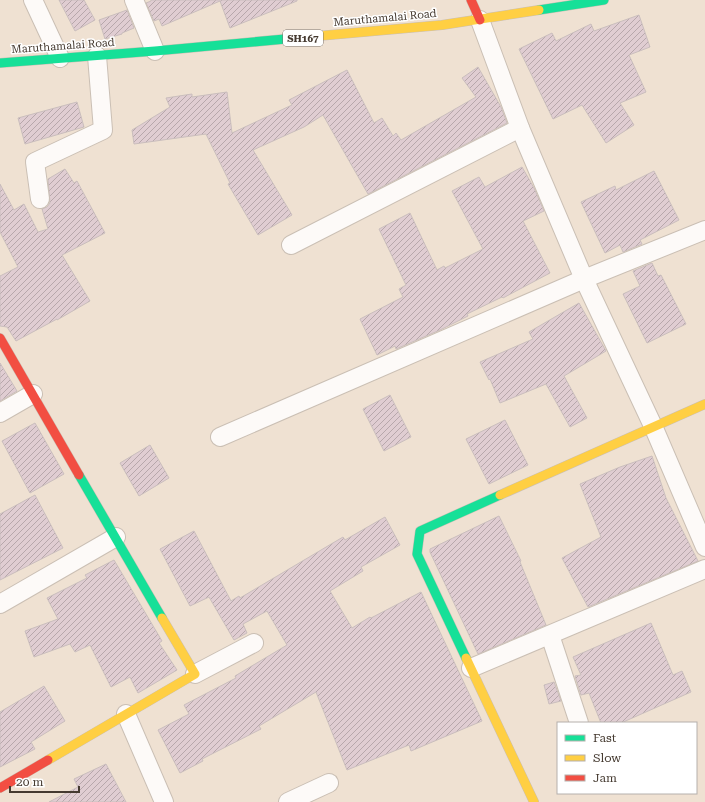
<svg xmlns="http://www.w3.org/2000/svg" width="705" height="802" font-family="'Roboto Serif',serif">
<defs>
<pattern id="building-hatch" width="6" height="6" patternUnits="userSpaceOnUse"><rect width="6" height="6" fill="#e0cdd2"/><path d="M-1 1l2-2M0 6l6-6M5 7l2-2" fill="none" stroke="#b7a7ab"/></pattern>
</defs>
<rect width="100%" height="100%" fill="#efe1d2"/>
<!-- building -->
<g fill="url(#building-hatch)" stroke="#cabebd">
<path d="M59,0H84L95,20L75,31Z"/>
<path d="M151,0H297V1L230,28L220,1L162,26L159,19L154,21L146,3L151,1Z"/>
<path d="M127,10L134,28L122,33V34L105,39L99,20Z"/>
<path d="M639,15L650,47L629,55L646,92L620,103L634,125L606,143L582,105L553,119L519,49L552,33L556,41L591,24L594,31Z"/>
<path d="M478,67L501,107L507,123L368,194L323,115L304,127L253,150L292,215L258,235L228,184L230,183L206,134L134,144L132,130L170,107L166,98L192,94V97L227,92L232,133L292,105L289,100L347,70L374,123L382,118L393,136L396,133L401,140L476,97L462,78Z"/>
<path d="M77,102L84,127L25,144L18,118Z"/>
<path d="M522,167L534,188L544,211L523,221L550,273L503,298L502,297L467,314L468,316L440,330L396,349L395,346L377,355L360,319L403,297L399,289L406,285L379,229L410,213L437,270L444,266L445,268L483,249L452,191L479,177L485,187Z"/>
<path d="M65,169L74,183L77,181L105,233L62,255L90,301L57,320V319L16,341L7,327L0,326V276L18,267L0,232V184L14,210L24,204L38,232L48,229L42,209L47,207L50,203L48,179Z"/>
<path d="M654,171L679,220L640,240L642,244L623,252L620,245L605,253L581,202L615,186L616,190Z"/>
<path d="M652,263L658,276L661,275L686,324L647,343L623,294L640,286L633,271Z"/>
<path d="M579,303L606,351L564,376L587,418L570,427L546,384L500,403L490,379L489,380L480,362L533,339L529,332Z"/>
<path d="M0,363L17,391L0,401Z"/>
<path d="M390,395L411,437L384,451L363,409Z"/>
<path d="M505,420L528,465L489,484L466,439Z"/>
<path d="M35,423L64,474L30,493L2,441Z"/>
<path d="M150,445L169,478L139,496L120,463Z"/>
<path d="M652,456L666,498L698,561L588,607L562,558L601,537L580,484L620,467Z"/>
<path d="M35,495L63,548L0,580V514Z"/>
<path d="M499,516L521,561L520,562L546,625L478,654L430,552V549Z"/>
<path d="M385,517L400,545L361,567L363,571L330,591L352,628L370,617L371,618L421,592L482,721L411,751L409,745L347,770L316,692L259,726L261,729L202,759L203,761L180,773L158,730L189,714L184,705L236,678L235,676L287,645L267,611L243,624L247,633L234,640L209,597L190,606L160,549L194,531L231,601L239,596L240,598L343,537L345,540Z"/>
<path d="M114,560L162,641L159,643L177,670L138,693L130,677L111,687L90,645L75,652L70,644L34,657L25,631L58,619L47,598L87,578L85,575Z"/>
<path d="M651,623L673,675L682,671L691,692L621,723H601L589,693L581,695L575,676L581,675L573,657Z"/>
<path d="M554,682L561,701L549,704L544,685Z"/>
<path d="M44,686L65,721L31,742L35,749L0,767V712Z"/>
<path d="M106,764L126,802H49L78,787L74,779Z"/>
</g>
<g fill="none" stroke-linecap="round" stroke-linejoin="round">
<!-- street casing -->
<g stroke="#cabfb4" stroke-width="20">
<g id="street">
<path d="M33,0L60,58"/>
<path d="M134,0L155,51"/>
<path d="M480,20L520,128L584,279L653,426L705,547"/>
<path d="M40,199L35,162L103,130L97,56"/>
<path d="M291,245L520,128"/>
<path d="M0,413L33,394"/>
<path d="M220,437L584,279L705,230"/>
<path d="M0,604L116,537"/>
<path d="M550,635L579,723"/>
<path d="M471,668L705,569"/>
<path d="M195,674L254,643"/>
<path d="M126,714L164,802"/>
<path d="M288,802L329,783"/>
</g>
</g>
<!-- fast casing -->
<g stroke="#cabfb4" stroke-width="10">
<g id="fast">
<path d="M539,10L604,0"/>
<path d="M0,63L155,51L318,36"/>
<path d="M79,475L162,618"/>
<path d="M466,658L417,554L420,531L500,495"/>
</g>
</g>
<!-- slow casing -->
<g stroke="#cabfb4" stroke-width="10">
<g id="slow">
<path d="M318,36L442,25L539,10"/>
<path d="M500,495L705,404"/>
<path d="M466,658L534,802"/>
<path d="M48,760L195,674L162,618"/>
</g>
</g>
<!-- jam casing -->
<g stroke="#cabfb4" stroke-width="10">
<g id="jam">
<path d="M471,0L480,20"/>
<path d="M0,338L79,475"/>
<path d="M0,788L48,760"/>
</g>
</g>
<!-- street -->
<use href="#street" stroke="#fdfaf8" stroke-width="18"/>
<!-- fast -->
<use href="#fast" stroke="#16e098" stroke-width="9"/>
<!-- slow -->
<use href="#slow" stroke="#ffcf43" stroke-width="9"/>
<!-- jam -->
<use href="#jam" stroke="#f24e42" stroke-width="9"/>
</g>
<g text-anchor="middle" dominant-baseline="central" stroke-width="3" stroke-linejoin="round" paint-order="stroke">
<!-- shield labels -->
<rect fill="#fff" stroke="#7d756e" stroke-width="1" x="283" y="30" width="40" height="16" rx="3"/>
<g font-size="10" font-weight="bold" fill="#453a30">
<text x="303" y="38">SH167</text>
</g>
<!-- street labels -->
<g font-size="11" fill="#453a30" stroke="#fff">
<text transform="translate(385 18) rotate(-5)">Maruthamalai Road</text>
<text transform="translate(63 46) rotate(-4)">Maruthamalai Road</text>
</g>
</g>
<!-- legend -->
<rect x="557" y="722" width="140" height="72" fill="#ffffff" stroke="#b5b0ac"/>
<rect x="565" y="735" width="20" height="6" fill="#16e098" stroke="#b5b0ac"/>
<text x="593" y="742" font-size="12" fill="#453a30">Fast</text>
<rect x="565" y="755" width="20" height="6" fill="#ffcf43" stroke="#b5b0ac"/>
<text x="593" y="762" font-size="12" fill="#453a30">Slow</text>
<rect x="565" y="775" width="20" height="6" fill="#f24e42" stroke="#b5b0ac"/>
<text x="593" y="782" font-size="12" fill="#453a30">Jam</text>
<!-- scale -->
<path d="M10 786v6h69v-6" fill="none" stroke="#453a30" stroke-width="2"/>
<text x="16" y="786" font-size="12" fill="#453a30" stroke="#ffffff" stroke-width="3" paint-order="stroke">20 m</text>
</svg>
